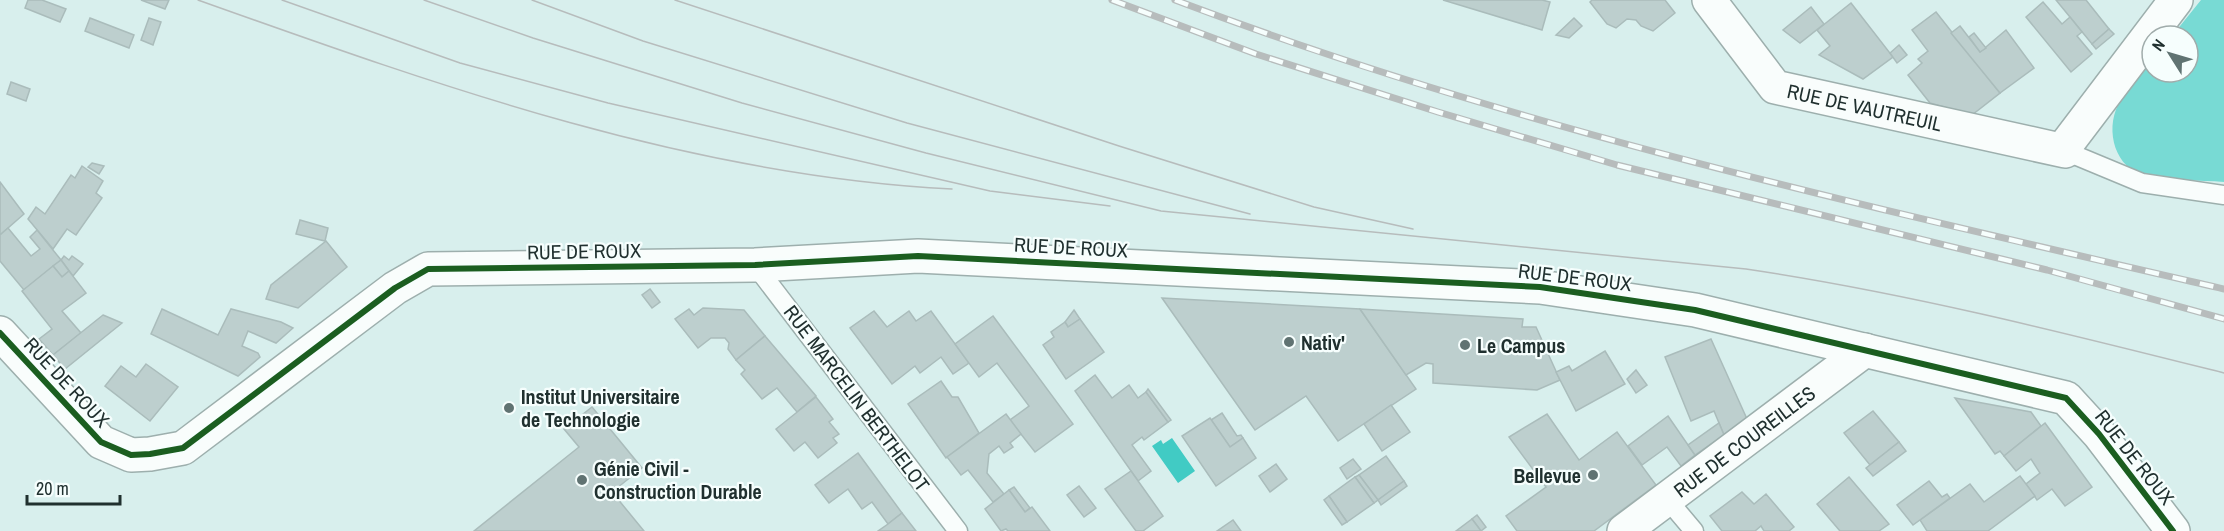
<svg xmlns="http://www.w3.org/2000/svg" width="2224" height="531" font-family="'Archivo Narrow',sans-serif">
<rect width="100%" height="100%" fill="#d8efed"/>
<!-- forest -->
<path fill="#78dad4" d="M2201,0H2224V182C2199,180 2171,181 2146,176C2115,169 2105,131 2118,105C2125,90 2142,75 2152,62V72H2188V36H2172Z"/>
<!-- water -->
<path fill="#41cbc4" d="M1172,438L1195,471L1178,483L1152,446L1161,440L1163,444Z"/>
<!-- building -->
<g fill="#bdcfce" stroke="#aabcbb" stroke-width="1.5">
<path d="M28,0H42L66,9L60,22L25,8Z"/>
<path d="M141,0H169L165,9Z"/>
<path d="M1443,0H1542L1550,2L1542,30Z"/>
<path d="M1592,0H1665L1675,13L1653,31L1641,26L1636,20L1627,19L1616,28L1607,24L1590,2Z"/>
<path d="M2056,0H2086L2109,29L2092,44Z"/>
<path d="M2043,2L2062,24L2070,17L2082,32L2077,36L2092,54L2071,72L2026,17Z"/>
<path d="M1851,3L1893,57L1863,79L1819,55L1830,46L1817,30Z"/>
<path d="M1811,7L1824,24L1800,43L1783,30Z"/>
<path d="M1936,12L2000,93L1972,115L1930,103L1908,75L1922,63L1918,59L1928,51L1912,30Z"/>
<path d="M90,18L134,35L129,48L85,31Z"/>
<path d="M149,18L161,22L153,45L141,40Z"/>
<path d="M1574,18L1582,26L1569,38L1556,35Z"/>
<path d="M1960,26L1980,52L2006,30L2034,68L2000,93L1951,33Z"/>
<path d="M2109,29L2114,34L2096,49L2092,44Z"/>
<path d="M1974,33L1986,48L1980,52L1969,37Z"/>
<path d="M1899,45L1907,55L1897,63L1890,53Z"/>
<path d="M11,82L30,89L26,101L7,94Z"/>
<path d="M92,163L104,166L99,174L88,167Z"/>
<path d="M82,166L103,181L96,193L102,198L76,235L67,229L53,249L28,219L36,207L45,214L71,175L75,178Z"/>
<path d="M0,182L24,214L0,235Z"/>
<path d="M300,220L328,228L325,241L296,234Z"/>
<path d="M8,228L31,256L40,249L30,237L37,230L61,260L24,290L0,261V235Z"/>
<path d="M326,241L347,267L298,308L266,299L271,285Z"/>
<path d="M64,256L69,260L72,256L83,264L73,276L61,260Z"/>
<path d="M61,260L69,271L62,277L53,266Z"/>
<path d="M53,266L62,277L69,271L86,293L62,311L81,333L53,355L39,339L52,329L22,291Z"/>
<path d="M650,289L660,302L652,308L642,295Z"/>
<path d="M1162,298L1360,309L1416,389L1338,441L1306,396L1255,430Z"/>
<path d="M703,308L744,310L765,336L736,360L728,349L729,343L725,338H711L698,348L675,319L689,309L694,315Z"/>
<path d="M162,309L218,335L231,309L281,322L293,328L276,343L248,331L242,346L258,353L260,357L238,376L151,334Z"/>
<path d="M1360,309L1523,319L1522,327H1536L1560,380L1537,390L1433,383V364L1426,363L1406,375Z"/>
<path d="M1074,310L1080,319L1068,327L1065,322Z"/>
<path d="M874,311L887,327L909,311L916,321L931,311L969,363L953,374L941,357L920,373L915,366L892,384L850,328Z"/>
<path d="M103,315L122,323L65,369L53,355Z"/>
<path d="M993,316L1073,424L1035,452L1010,420L1029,406L997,363L979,377L955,344Z"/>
<path d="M1080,319L1104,352L1066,379L1043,345L1054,337L1051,332L1065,322L1068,327Z"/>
<path d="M765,336L816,396L797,412L777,388L762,399L741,374L745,370L736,360Z"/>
<path d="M1711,339L1747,419L1724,435L1714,411L1691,421L1665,357Z"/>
<path d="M1605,351L1625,384L1576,411L1556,372L1569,366L1572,371Z"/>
<path d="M146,364L178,387L150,421L105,386L121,366L136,377Z"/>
<path d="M1636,370L1647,385L1636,393L1627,379Z"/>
<path d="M1095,375L1112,398L1129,385L1138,398L1146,392L1168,422L1144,440L1142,437L1132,445L1151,471L1138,481L1075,391Z"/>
<path d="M941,381L952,397H958L979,433L946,458L908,404Z"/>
<path d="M1148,389L1171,420L1168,422L1146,392Z"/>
<path d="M816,397L833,419L829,422L839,434L833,438L837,443L818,458L805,442L794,451L776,429Z"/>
<path d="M1955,398L2031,412L2041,426L2004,456L2000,451L1995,454Z"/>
<path d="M1391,405L1410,432L1382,451L1364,424Z"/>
<path d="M592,407L642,468L612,492L644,531H474L579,447L564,429Z"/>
<path d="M1873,411L1899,442L1870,465L1844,433Z"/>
<path d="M1222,413L1237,436L1241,435L1243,438L1230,447L1211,420Z"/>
<path d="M1006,414L1021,434L1010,443L1013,447L1004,453L999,446L989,454L987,473L1004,494L993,502L968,470L961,475L947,457Z"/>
<path d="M1547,414L1579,460L1617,432L1656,485L1594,531H1517L1506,516L1546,487L1509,437Z"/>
<path d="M1668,416L1695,455L1681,466L1667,447L1642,465L1628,446Z"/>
<path d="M1210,418L1230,447L1243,438L1256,458L1216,486L1182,436Z"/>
<path d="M1719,423L1724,435L1695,455L1688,445Z"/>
<path d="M2045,423L2092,487L2065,506L2052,489L2037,500L2026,484L2040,473L2031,459L2016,471L2004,456Z"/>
<path d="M1899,442L1906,451L1873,476L1866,468Z"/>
<path d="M858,453L902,513L888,524L872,502L862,509L848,489L829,503L815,485Z"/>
<path d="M1386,456L1404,481L1378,500L1359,475Z"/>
<path d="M1353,459L1361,469L1347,479L1340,468Z"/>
<path d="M1276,464L1287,479L1270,492L1259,476Z"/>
<path d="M1131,471L1163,516L1143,531H1136L1105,489Z"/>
<path d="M1359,475L1378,500L1374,503L1355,477Z"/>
<path d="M2020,476L2035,496L1988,531H1927L1920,520L1970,484L1984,502Z"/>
<path d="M1355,477L1374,503L1347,522L1329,496Z"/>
<path d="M1849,477L1889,524L1879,531H1840L1817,504Z"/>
<path d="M1404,481L1407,486L1381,505L1378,500Z"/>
<path d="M1929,481L1942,497L1947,494L1950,498L1913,525L1897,505Z"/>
<path d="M1079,486L1096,508L1084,517L1067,495Z"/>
<path d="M1014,487L1030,508L1025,512L1009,490Z"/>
<path d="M1009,490L1025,512L1032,507L1050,531H1008L1006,529L1001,531L985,509Z"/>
<path d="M1742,492L1754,504L1766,494L1794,527L1789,531H1764L1761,526L1755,531H1722L1710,516Z"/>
<path d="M1329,496L1347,522L1342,525L1324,500Z"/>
<path d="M902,513L916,531H878L888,524Z"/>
<path d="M1477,515L1486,527L1481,531L1472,519Z"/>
<path d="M1472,519L1481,531H1456Z"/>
<path d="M1233,520L1241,531H1217Z"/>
</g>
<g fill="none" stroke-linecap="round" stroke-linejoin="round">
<!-- service casing -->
<g stroke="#9dafad" stroke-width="21">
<g id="service">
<path d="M2065,151L2142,183L2224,195"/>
<path d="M755,265L958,531"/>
<path d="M1667,499L1694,531"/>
</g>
</g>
<!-- minor casing -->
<g stroke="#9dafad" stroke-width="36">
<g id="minor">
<path id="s1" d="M1709,0L1775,87L2065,151"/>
<path d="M2063,149L2176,0"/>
<path d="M0,333L101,442L131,455L150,454L183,448L395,288L428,269L755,265L918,256L1540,287L1695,310L2066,398L2099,434L2173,531"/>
<path id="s2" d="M1624,531L1865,350"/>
</g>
</g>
<!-- service -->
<use href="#service" stroke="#f9fdfc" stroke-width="18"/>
<!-- minor -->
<use href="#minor" stroke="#f9fdfc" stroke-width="33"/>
<!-- tram -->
<g stroke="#b7bcbc" stroke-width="1.5">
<path d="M198,0C442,87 691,176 952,189"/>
<path d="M282,0L460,63L608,103L990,191L1110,206"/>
<path d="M424,0L533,38L742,103L926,153L1161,211L1746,269C1908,293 2065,333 2224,373"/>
<path d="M532,0L643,41L907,123L1250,214"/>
<path d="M675,0L1119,146L1314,207L1413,229"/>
</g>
<!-- rail casing -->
<g stroke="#b7bcbc" stroke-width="7">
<g id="rail">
<path d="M1112,0L1256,54L1438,112L1617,165L2047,270L2224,319"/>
<path d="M1175,0C1512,128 1873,208 2224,289"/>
</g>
</g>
<!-- rail -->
<use href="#rail" stroke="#f6fefd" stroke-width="4.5" stroke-dasharray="14" stroke-linecap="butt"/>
<!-- cycleway casing -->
<g stroke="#f6fefd" stroke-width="10">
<path id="cycleway" d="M0,333L101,442L131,455L150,454L183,448L395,288L428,269L755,265L918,256L1540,287L1695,310L2066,398L2099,434L2173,531"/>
</g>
<!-- cycleway -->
<use href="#cycleway" stroke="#1b5e20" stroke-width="6"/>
</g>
<!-- markers -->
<g fill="#607372" stroke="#f6fefd" stroke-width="2">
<circle cx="1289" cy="342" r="6"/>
<circle cx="1465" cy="345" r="6"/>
<circle cx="509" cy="408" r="6"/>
<circle cx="1593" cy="475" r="6"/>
<circle cx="582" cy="480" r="6"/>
</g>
<g text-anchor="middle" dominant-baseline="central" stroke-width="4.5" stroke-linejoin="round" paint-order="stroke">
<!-- street labels -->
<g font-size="20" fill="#20302f" stroke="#f6fefd">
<text stroke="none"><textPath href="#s1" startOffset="201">RUE DE VAUTREUIL</textPath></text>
<text transform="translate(1071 247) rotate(3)">RUE DE ROUX</text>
<text transform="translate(584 251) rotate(-1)">RUE DE ROUX</text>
<text transform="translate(1575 277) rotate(7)">RUE DE ROUX</text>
<text transform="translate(67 382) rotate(47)">RUE DE ROUX</text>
<text transform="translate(857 398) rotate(53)">RUE MARCELIN BERTHELOT</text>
<text stroke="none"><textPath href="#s2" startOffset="150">RUE DE COUREILLES</textPath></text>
<text transform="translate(2135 457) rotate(52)">RUE DE ROUX</text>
</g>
<!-- poi labels -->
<g font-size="20" font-weight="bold" fill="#20302f" stroke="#f6fefd" text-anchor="start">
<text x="1301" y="342">Nativ'</text>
<text x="1477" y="345">Le Campus</text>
<text x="521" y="396">Institut Universitaire<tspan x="521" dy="23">de Technologie</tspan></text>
<text x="594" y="468">Génie Civil -<tspan x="594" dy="23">Construction Durable</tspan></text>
<text x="1581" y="475" text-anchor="end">Bellevue</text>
</g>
</g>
<!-- north arrow -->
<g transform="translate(2170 54) rotate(307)"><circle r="28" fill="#f6fefd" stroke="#a0acab" stroke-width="1.5"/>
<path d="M0-4.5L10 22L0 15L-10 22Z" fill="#607372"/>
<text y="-9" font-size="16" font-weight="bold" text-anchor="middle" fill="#20302f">N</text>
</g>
<!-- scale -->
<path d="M27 495v9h93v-9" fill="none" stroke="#20302f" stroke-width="3"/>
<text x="36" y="495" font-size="18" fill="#20302f" stroke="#f6fefd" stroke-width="4.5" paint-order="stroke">20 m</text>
</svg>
